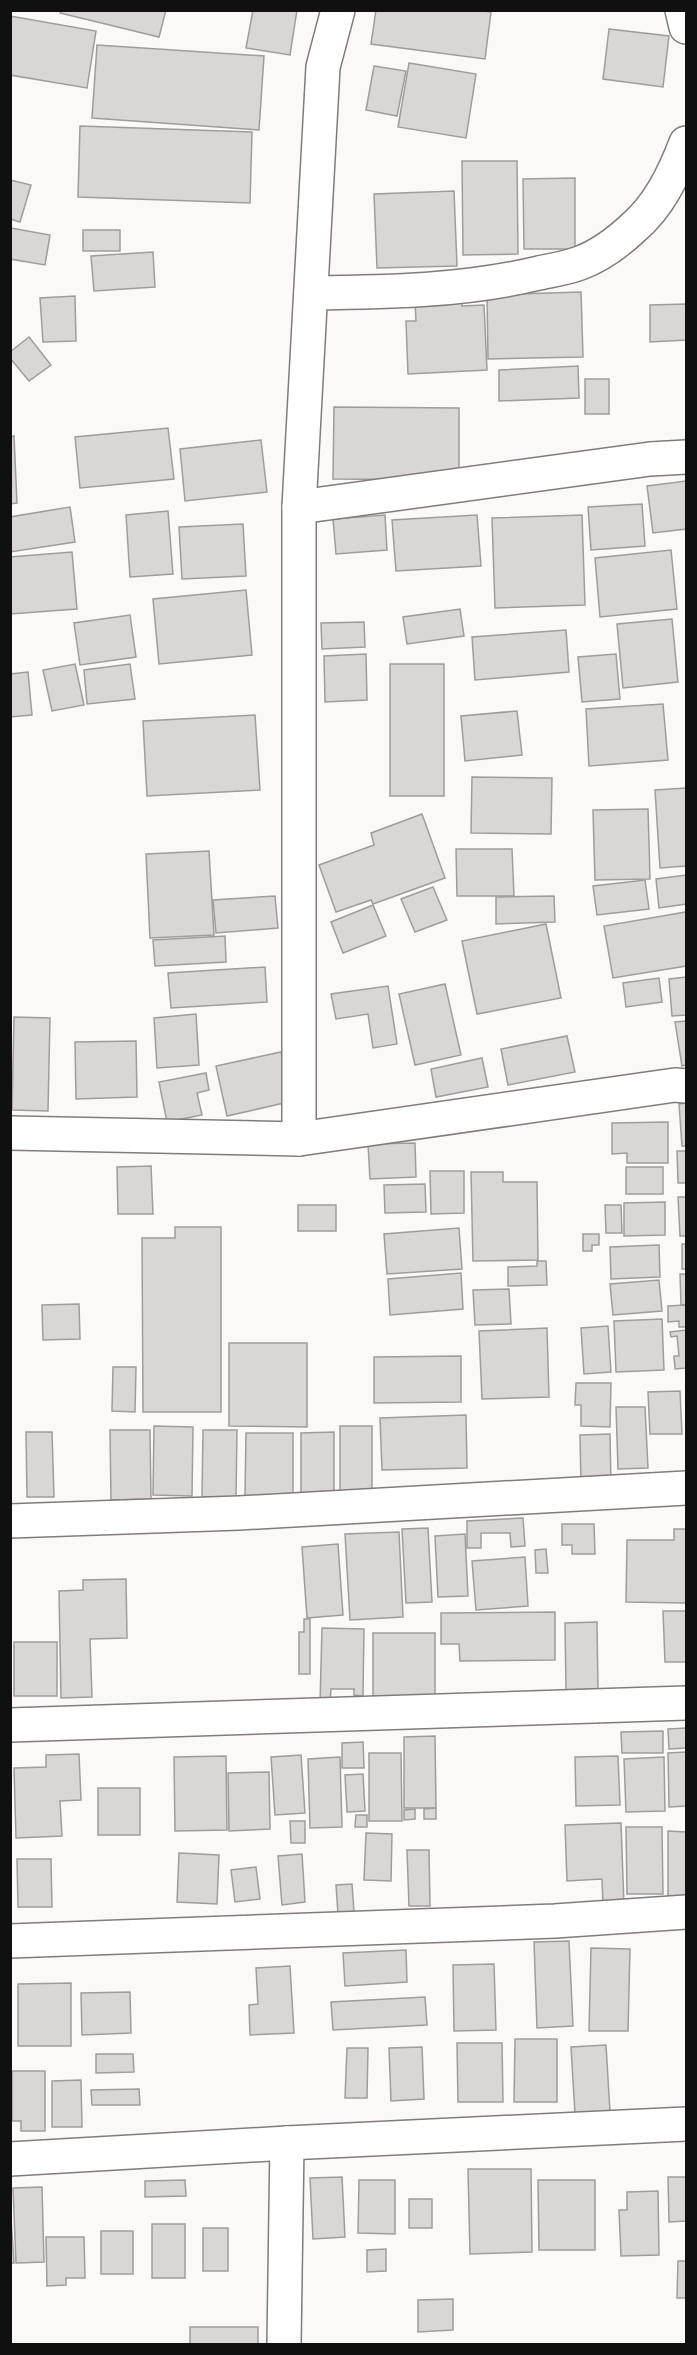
<svg xmlns="http://www.w3.org/2000/svg" width="697" height="2355" font-family="'PT Sans Narrow',sans-serif">
<rect width="100%" height="100%" fill="#fcf8f8"/>
<!-- building -->
<g fill="#dad6d6" stroke="#a09c9d" stroke-width="1.5">
<path d="M61,10H166L159,37L60,13Z"/>
<path d="M253,10H297L290,55L246,48Z"/>
<path d="M376,10H476L491,12L485,59L371,44Z"/>
<path d="M10,16L96,31L87,88L10,75Z"/>
<path d="M609,29L669,36L663,87L603,79Z"/>
<path d="M97,45L264,56L259,130L92,118Z"/>
<path d="M409,63L476,74L466,138L398,127Z"/>
<path d="M374,66L406,71L397,116L366,110Z"/>
<path d="M80,126L252,132L250,203L78,197Z"/>
<path d="M462,161H517L518,254L463,255Z"/>
<path d="M575,178V249H524L523,179Z"/>
<path d="M10,180L31,185L20,222L10,219Z"/>
<path d="M454,191L457,266L377,268L374,194Z"/>
<path d="M11,228L50,235L45,265L10,259Z"/>
<rect x="83" y="230" width="37" height="21"/>
<path d="M153,252L155,287L94,291L91,256Z"/>
<path d="M581,292L583,357L488,359L487,295Z"/>
<path d="M75,296L76,341L43,342L40,298Z"/>
<path d="M462,300V306L484,305L487,370L408,374L406,321H416L415,302Z"/>
<path d="M686,304V340L650,342V305Z"/>
<path d="M29,337L51,365L29,381L10,358V352Z"/>
<path d="M578,366L579,398L499,401V370Z"/>
<rect x="585" y="379" width="24" height="35"/>
<path d="M334,407L459,408V480L333,479Z"/>
<path d="M168,428L174,479L80,488L75,437Z"/>
<path d="M14,436L17,503L10,504V437Z"/>
<path d="M261,440L267,492L185,501L180,449Z"/>
<path d="M686,481V529L653,533L647,486Z"/>
<path d="M642,504L645,546L591,550L588,507Z"/>
<path d="M70,507L75,542L10,552V517Z"/>
<path d="M168,511L173,574L130,577L126,515Z"/>
<path d="M385,515L387,550L336,554L333,519Z"/>
<path d="M477,515L481,566L396,571L392,520Z"/>
<path d="M582,515L585,605L495,608L492,518Z"/>
<path d="M243,524L246,576L182,579L179,527Z"/>
<path d="M671,550L677,609L600,617L595,558Z"/>
<path d="M72,552L77,609L10,614V557Z"/>
<path d="M246,590L252,655L159,664L153,599Z"/>
<path d="M460,609L464,636L407,644L403,617Z"/>
<path d="M130,615L136,657L80,665L74,623Z"/>
<path d="M672,619L678,682L623,688L617,624Z"/>
<path d="M364,622L365,647L322,649L321,623Z"/>
<path d="M566,630L569,672L475,680L472,637Z"/>
<path d="M366,654L367,700L325,702L324,656Z"/>
<path d="M616,654L620,699L582,702L578,657Z"/>
<path d="M75,664L84,705L52,711L43,670Z"/>
<path d="M130,664L135,699L87,704L84,670Z"/>
<rect x="390" y="664" width="54" height="132"/>
<path d="M28,672L32,715L10,717V674Z"/>
<path d="M663,704L668,760L589,766L586,709Z"/>
<path d="M517,711L522,755L465,761L461,716Z"/>
<path d="M255,715L260,790L147,796L143,721Z"/>
<path d="M472,777L552,778L551,834L471,833Z"/>
<path d="M686,788V866L660,868L655,790Z"/>
<path d="M648,809L650,879L595,880L593,810Z"/>
<path d="M422,814L445,878L373,904L371,900L336,912L319,865L374,845L371,833Z"/>
<path d="M456,849H512L514,896H457Z"/>
<path d="M209,851L214,935L150,938L146,854Z"/>
<path d="M686,875V904L659,908L656,879Z"/>
<path d="M645,880L649,909L597,915L593,886Z"/>
<path d="M433,887L447,920L415,932L401,899Z"/>
<path d="M275,896L278,928L216,933L213,900Z"/>
<path d="M554,896L555,922L496,924V897Z"/>
<path d="M373,905L386,936L343,953L331,922Z"/>
<path d="M686,912V966L613,978L604,926Z"/>
<path d="M546,924L561,998L477,1014L462,941Z"/>
<path d="M225,936L226,962L155,966L153,940Z"/>
<path d="M265,967L267,1002L171,1008L168,973Z"/>
<path d="M686,977V1015L672,1016L669,979Z"/>
<path d="M659,978L662,1002L626,1007L623,983Z"/>
<path d="M445,984L461,1055L415,1065L399,994Z"/>
<path d="M388,986L397,1044L373,1048L368,1014L336,1019L331,994Z"/>
<path d="M196,1014L199,1065L157,1068L154,1018Z"/>
<path d="M14,1017L50,1018L48,1111L12,1110Z"/>
<path d="M686,1021V1065L682,1066L675,1022Z"/>
<path d="M567,1036L575,1072L508,1085L501,1049Z"/>
<path d="M136,1041L137,1097L76,1099L75,1042Z"/>
<path d="M281,1052L293,1101L227,1116L216,1066Z"/>
<path d="M482,1058L488,1087L436,1097L431,1069Z"/>
<path d="M206,1073L209,1090L197,1093L202,1115L167,1122L159,1082Z"/>
<path d="M686,1103V1146H682L679,1104Z"/>
<path d="M668,1122V1163H627V1153L612,1154V1123Z"/>
<path d="M415,1143L416,1177L370,1179L368,1144Z"/>
<path d="M677,1151H686V1183H678Z"/>
<path d="M151,1166L153,1214H118L117,1167Z"/>
<rect x="626" y="1167" width="37" height="27"/>
<path d="M430,1171H464V1213L431,1214Z"/>
<path d="M471,1172H503V1182H537L538,1260L473,1261Z"/>
<path d="M425,1184L426,1212L385,1213L384,1185Z"/>
<path d="M678,1197H686V1236H680Z"/>
<path d="M665,1202V1235L624,1236V1203Z"/>
<rect x="298" y="1205" width="38" height="26"/>
<path d="M605,1205H621L622,1233H606Z"/>
<path d="M175,1227H221V1412H143L142,1238H175Z"/>
<path d="M459,1228L462,1269L387,1274L384,1234Z"/>
<path d="M583,1234H599V1245H592V1251H583Z"/>
<rect x="682" y="1244" width="4" height="25"/>
<path d="M659,1245L660,1277L611,1279L610,1247Z"/>
<path d="M537,1261H546L547,1285L508,1286V1267L537,1266Z"/>
<path d="M461,1273L463,1309L390,1315L388,1279Z"/>
<path d="M680,1274H686V1305H681Z"/>
<path d="M659,1280L662,1311L613,1315L610,1284Z"/>
<path d="M509,1289L511,1324L475,1325L473,1290Z"/>
<path d="M79,1304L80,1339L43,1340L42,1305Z"/>
<path d="M686,1305V1327H679V1321L668,1322V1306Z"/>
<path d="M662,1319L664,1370L616,1372L614,1321Z"/>
<path d="M608,1326L611,1372L584,1374L581,1328Z"/>
<path d="M547,1328L549,1397L482,1399L479,1331Z"/>
<path d="M686,1330V1368L675,1369L674,1356H679L677,1336L671,1337L670,1332Z"/>
<path d="M229,1343H307V1427L229,1426Z"/>
<path d="M461,1356V1402L374,1403V1357Z"/>
<path d="M113,1367H136L135,1412L112,1411Z"/>
<path d="M576,1383H611L610,1427L581,1426V1405H575Z"/>
<path d="M680,1391L682,1434H650L648,1392Z"/>
<path d="M616,1407H645L648,1468L618,1469Z"/>
<path d="M466,1415L467,1468L382,1470L380,1418Z"/>
<path d="M154,1426L193,1427L192,1496L153,1495Z"/>
<rect x="340" y="1426" width="32" height="67"/>
<path d="M110,1430H150L151,1499L111,1500Z"/>
<path d="M203,1430H237L236,1497H202Z"/>
<path d="M26,1432H52L54,1497H27Z"/>
<path d="M334,1432V1493H301V1433Z"/>
<path d="M246,1433H293V1496H245Z"/>
<path d="M610,1434L611,1485H581L580,1435Z"/>
<path d="M523,1518L525,1546L511,1547L510,1533H481V1548H467V1521Z"/>
<path d="M562,1524H594L595,1554H572V1545H562Z"/>
<path d="M428,1528L432,1602L406,1603L402,1529Z"/>
<path d="M674,1529H686V1603L626,1602L627,1540H674Z"/>
<path d="M399,1532L403,1617L350,1620L345,1534Z"/>
<path d="M465,1534L468,1596L438,1597L435,1536Z"/>
<path d="M338,1544L343,1615L307,1618L302,1547Z"/>
<path d="M546,1549L548,1573H536L535,1550Z"/>
<path d="M525,1557L528,1606L476,1610L472,1561Z"/>
<path d="M126,1579L127,1638L90,1639L92,1697L61,1698L59,1591L83,1590V1580Z"/>
<path d="M663,1611H686V1662H665Z"/>
<path d="M555,1612V1660L460,1661L459,1644H441V1613Z"/>
<path d="M304,1619H310V1674H299V1632H304Z"/>
<path d="M597,1622L598,1690L566,1691L565,1623Z"/>
<path d="M322,1628L364,1629L363,1696L354,1695V1689H331L330,1704H320Z"/>
<path d="M373,1633H435V1698L373,1699Z"/>
<rect x="14" y="1642" width="43" height="54"/>
<path d="M686,1728V1748L669,1749L668,1729Z"/>
<path d="M663,1731V1753H622L621,1732Z"/>
<path d="M435,1736L436,1808H404V1737Z"/>
<path d="M363,1742L364,1768H342V1743Z"/>
<path d="M686,1752V1806L669,1807L668,1753Z"/>
<path d="M369,1753H401L402,1821H369Z"/>
<path d="M79,1754L81,1800L60,1801L62,1836L16,1838L14,1768L46,1767V1755Z"/>
<path d="M301,1755L305,1813L275,1815L271,1757Z"/>
<path d="M226,1756L227,1830L175,1831L174,1757Z"/>
<path d="M618,1756L620,1805L576,1806L575,1757Z"/>
<path d="M340,1757L342,1827L310,1828L308,1759Z"/>
<path d="M664,1757L665,1811L626,1812L624,1759Z"/>
<path d="M269,1772L270,1829L229,1831L228,1773Z"/>
<path d="M363,1774L365,1811L347,1812L345,1775Z"/>
<rect x="98" y="1788" width="42" height="47"/>
<path d="M436,1808V1819H424V1809Z"/>
<path d="M415,1809V1819L404,1820V1810Z"/>
<path d="M356,1815H367V1827H355Z"/>
<path d="M290,1821H305V1843H291Z"/>
<path d="M621,1823L624,1905L603,1906L602,1879L567,1881L565,1825Z"/>
<path d="M626,1827H662L663,1894H627Z"/>
<path d="M668,1831L686,1832V1898H668Z"/>
<path d="M366,1833L392,1834L391,1881L364,1880Z"/>
<path d="M407,1850H429L430,1906H409Z"/>
<path d="M179,1853L219,1855L217,1904L177,1902Z"/>
<path d="M302,1854L305,1902L282,1905L278,1856Z"/>
<path d="M17,1859H51L52,1907H18Z"/>
<path d="M256,1867L260,1899L235,1902L231,1870Z"/>
<path d="M352,1884L354,1912L338,1914L336,1885Z"/>
<path d="M569,1941L573,2026L537,2028L534,1942Z"/>
<path d="M591,1948L630,1949L628,2031H589Z"/>
<path d="M406,1950L407,1982L345,1986L343,1953Z"/>
<path d="M494,1964L496,2030L454,2031L453,1965Z"/>
<path d="M290,1966L294,2033L250,2035L249,2005L258,2004L256,1968Z"/>
<path d="M71,1983V2046H18V1984Z"/>
<path d="M130,1992L131,2033L82,2035L81,1993Z"/>
<path d="M425,1997L427,2025L333,2030L331,2002Z"/>
<path d="M515,2039H557V2102H514Z"/>
<path d="M457,2043H502L503,2102H458Z"/>
<path d="M606,2045L610,2112L575,2114L571,2047Z"/>
<path d="M422,2047L424,2099L391,2101L389,2048Z"/>
<path d="M347,2048H368L367,2098H345Z"/>
<path d="M96,2054H133L134,2072L96,2073Z"/>
<path d="M12,2071H45V2131H21V2121H12Z"/>
<path d="M81,2080L82,2127H52V2081Z"/>
<path d="M139,2089L140,2105H92L91,2090Z"/>
<path d="M468,2169H531L532,2252L470,2254Z"/>
<path d="M342,2177L345,2237L313,2239L310,2178Z"/>
<path d="M668,2177H686V2221L669,2222Z"/>
<path d="M185,2180L186,2196L145,2197V2181Z"/>
<path d="M359,2180H395V2234L358,2233Z"/>
<path d="M538,2180H595V2250H539Z"/>
<path d="M42,2187L44,2262L16,2263L13,2188Z"/>
<path d="M658,2191L659,2255L621,2256L619,2210H627V2192Z"/>
<rect x="409" y="2199" width="23" height="29"/>
<path d="M10,2203L14,2263H10Z"/>
<rect x="152" y="2224" width="33" height="54"/>
<rect x="203" y="2228" width="25" height="43"/>
<rect x="101" y="2231" width="32" height="43"/>
<path d="M46,2237H84L85,2278H66V2285L47,2286Z"/>
<path d="M386,2249V2271L367,2272V2250Z"/>
<path d="M678,2261H686V2298H677Z"/>
<path d="M453,2299V2330L418,2332V2300Z"/>
<rect x="190" y="2327" width="68" height="17"/>
</g>
<g fill="none" stroke-linecap="round" stroke-linejoin="round">
<!-- minor casing -->
<g stroke="#807c7c" stroke-width="36">
<g id="minor">
<path d="M682,10L686,27"/>
<path d="M311,293C388,292 464,291 539,273C552,270 567,268 580,263C599,256 618,242 633,228C659,206 674,174 686,143"/>
<path d="M299,507L650,459L686,457"/>
<path d="M10,1133L299,1139L675,1085L686,1086"/>
<path d="M299,1139V507L323,67L338,10"/>
<path d="M10,1521L239,1513L686,1488"/>
<path d="M10,1725L686,1703"/>
<path d="M10,1941L555,1921L686,1912"/>
<path d="M10,2159L287,2143L686,2124"/>
<path d="M284,2344L287,2143"/>
</g>
</g>
<!-- minor -->
<use href="#minor" stroke="#fff" stroke-width="33"/>
</g>
<!-- border -->
<rect width="697" height="2355" fill="none" stroke="#111010" stroke-width="24"/>
</svg>
